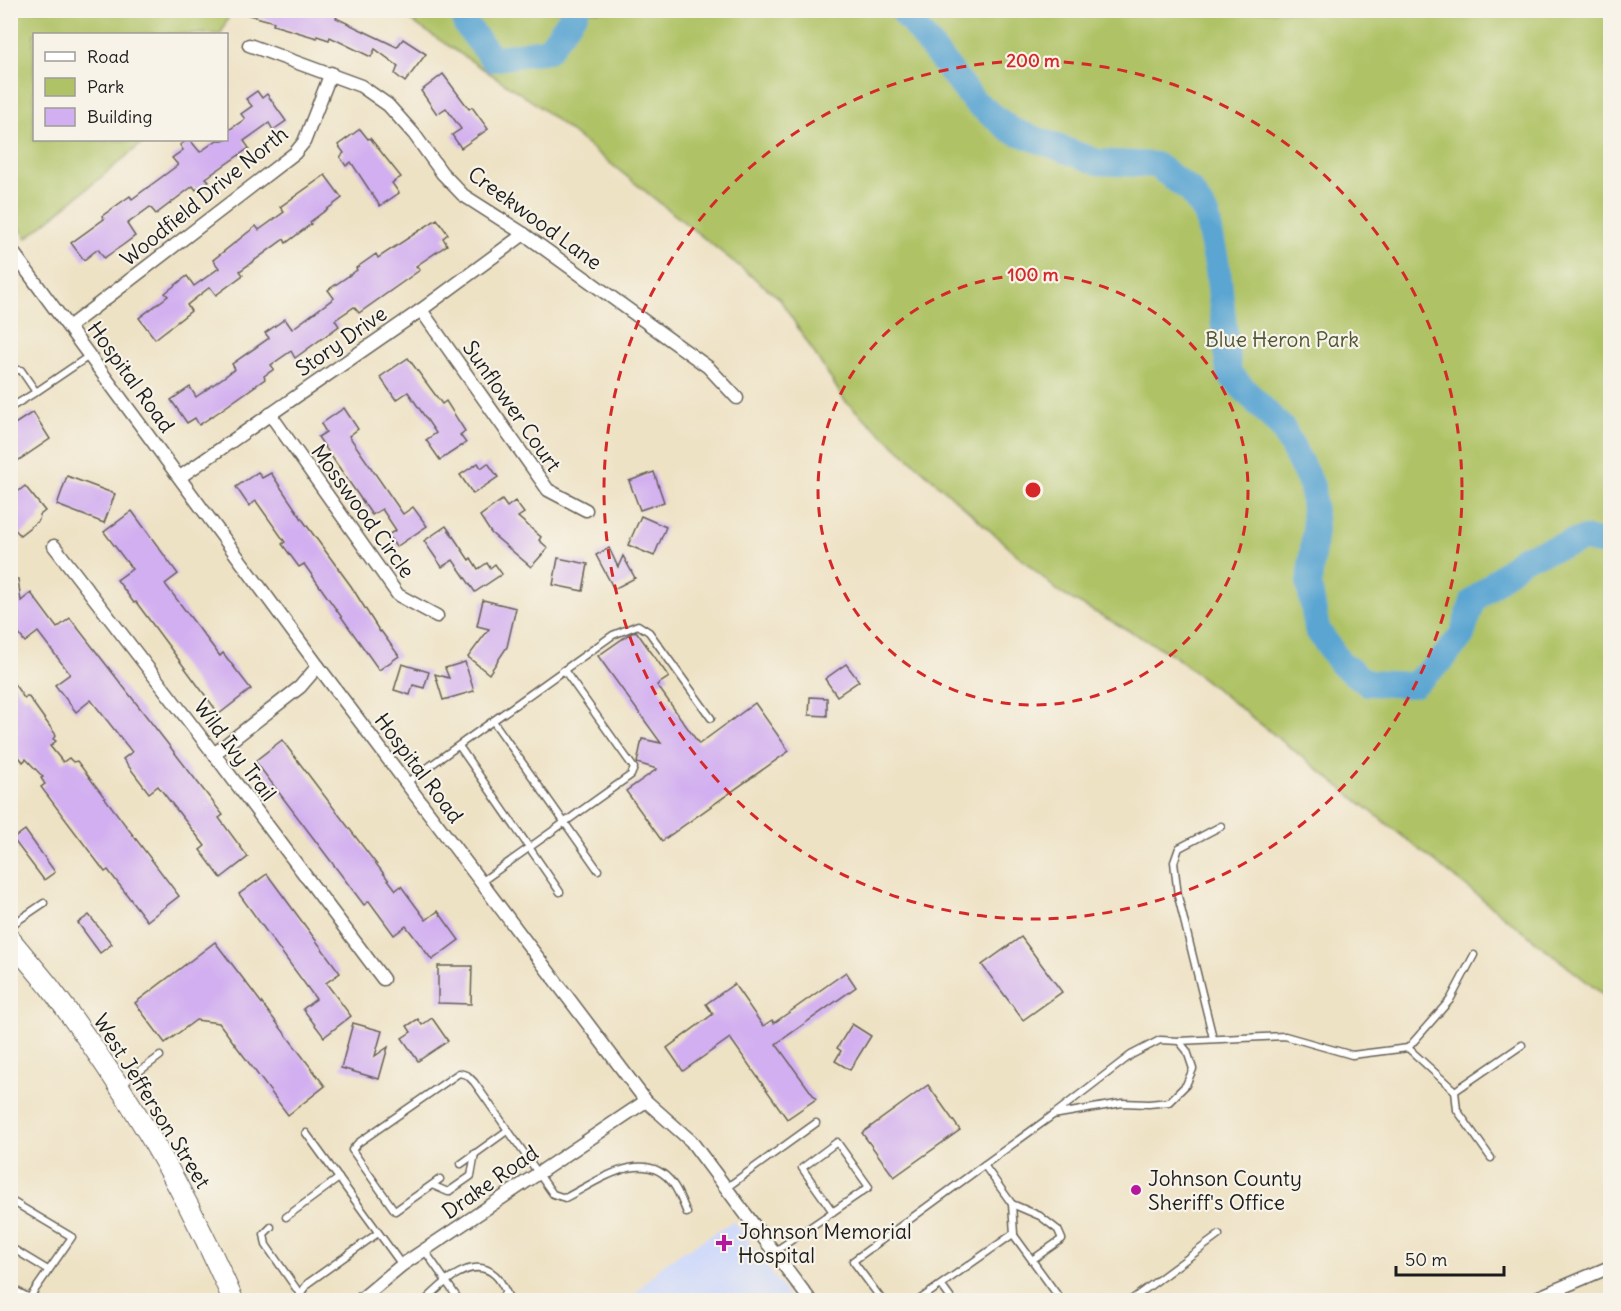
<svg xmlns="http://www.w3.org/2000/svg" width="1621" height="1311" font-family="Delius,sans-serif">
<rect width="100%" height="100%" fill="#f7f3e8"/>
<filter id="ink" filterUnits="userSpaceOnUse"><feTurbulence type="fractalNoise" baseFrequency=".0167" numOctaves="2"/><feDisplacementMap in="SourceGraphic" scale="12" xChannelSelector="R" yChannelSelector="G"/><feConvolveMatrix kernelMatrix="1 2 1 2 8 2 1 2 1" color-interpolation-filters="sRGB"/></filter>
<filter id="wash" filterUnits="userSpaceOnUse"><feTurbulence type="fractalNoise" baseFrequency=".008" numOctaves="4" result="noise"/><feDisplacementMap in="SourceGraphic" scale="24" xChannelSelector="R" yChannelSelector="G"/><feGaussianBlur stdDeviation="1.35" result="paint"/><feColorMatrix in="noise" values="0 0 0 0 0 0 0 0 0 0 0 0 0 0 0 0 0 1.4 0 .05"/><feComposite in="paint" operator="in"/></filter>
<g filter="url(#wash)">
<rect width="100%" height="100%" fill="#eee2c5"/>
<!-- built -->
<path fill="#d0daf9" d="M734,1221L791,1300H629L663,1264Z"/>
<!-- green -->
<g fill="#afc265" stroke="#666f40" stroke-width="1.5">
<path d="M11,10L231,11L221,34H34V140H146L27,238L11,217Z"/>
<path d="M405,11H1610V1000L1173,655L1060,593L845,401L779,298L536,104L411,21Z"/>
</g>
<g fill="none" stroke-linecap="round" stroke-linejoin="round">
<!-- river -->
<g stroke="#5aa5d2" stroke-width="26">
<path d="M464,10L466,25L493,59L548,50L577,10"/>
<path d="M902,10L974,101L1011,130L1097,162L1156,165L1191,191L1207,217L1218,270L1229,374L1283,429L1312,486L1315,529L1309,584L1317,629L1340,663L1367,683L1413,685L1441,661L1462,635L1473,601L1523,558L1584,539L1610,544"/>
</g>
</g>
<g id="blocks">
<!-- building -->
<g fill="#d2aff0">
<path d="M246,10H328L338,14L336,18L397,47L403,39L426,54L405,82L395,74L398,66L375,49L371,57L330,37L329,40L317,36V38L273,25L274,22L245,14Z"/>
<path d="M443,74L469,109L472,107L488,129L461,148L452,135L461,129L446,108L437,114L421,91Z"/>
<path d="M257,91L262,98L267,94L286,121L273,130L269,123L244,141L249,148L206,178L209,181L196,190L193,186L156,214L150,207L127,224L135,236L123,245L104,258L98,249L84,260L71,243L104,219L102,216L130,196L132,199L178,165L172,158L183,150L180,145L187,140H190L200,152L217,140H226V132L245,119L241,114L252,106L246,99Z"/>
<path d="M360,129L368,139L370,138L401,177L392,183L399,193L380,206L351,162L346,166L340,157L344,153L338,145Z"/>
<path d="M325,175L342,198L310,222L311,224L286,243L284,239L240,271L243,275L216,295L210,287L187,305L191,311L155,339L139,318L168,296L165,293L187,276L194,286L219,268L213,260L256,226L259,230L284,212L280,207Z"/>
<path d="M437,219L448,234L443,238L447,245L416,266L420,270L359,313L354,307L335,320L339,326L295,358L291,351L271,365L274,369L264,376L265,379L217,413L199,425L195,418L187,423L171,400L190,387L196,397L235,369L232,364L269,338L265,333L285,319L292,329L334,298L328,290L357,270L356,268L376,254L378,258Z"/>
<path d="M408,358L442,404L446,401L465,431L460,435L466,443L440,460L426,440L436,433L408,392L396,400L380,377Z"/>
<path d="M344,408L358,429L349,436L403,514L413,507L427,526L396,547L388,535L396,530L382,509L372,515L318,437L326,432L321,424Z"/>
<path d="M33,412L50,439L10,466V427Z"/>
<path d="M478,463L481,468L488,463L498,477L473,494L460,475Z"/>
<path d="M258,472L262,478L271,473L302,519L351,586L380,632L381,631L399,656L379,670L304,564L299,567L282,544L285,542L256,501L249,506L236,487Z"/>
<path d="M654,472L664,502L640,510L629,481Z"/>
<path d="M67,476L115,494L104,523L57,505Z"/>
<path d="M25,486L45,511L40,515L39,520L20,535L10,524V498Z"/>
<path d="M502,500L507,507L515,501L524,513L518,517L541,537L539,540L548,548L531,567L491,533L480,516Z"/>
<path d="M132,511L178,574L165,584L220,656L223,653L251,689L219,714L136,602L134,603L117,580L132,569L104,532Z"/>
<path d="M641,516L666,527L654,556L628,545Z"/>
<path d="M446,526L469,560L471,558L478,569L487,563L490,568L495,564L502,574L475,592L453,560L442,567L424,541Z"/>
<path d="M609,548L618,567L623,556L635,578L614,589L596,555Z"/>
<path d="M558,558L588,564L583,591L553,585Z"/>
<path d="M10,579H18L21,601L31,593L57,628L70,618L223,815L219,818L248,857L221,878L200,850L205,846L158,786L149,793L123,759L132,752L91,700L76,712L55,685L70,674L38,632L25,642L10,623Z"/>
<path d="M483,600L516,608L507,647L489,674L468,657L489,629L477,626Z"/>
<path d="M636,631L669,677L657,685L699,744L755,703L789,751L662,841L626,791L657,769L637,763L642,739L661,743L598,656L628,635Z"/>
<path d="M465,662L474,691L443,700L435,674L449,678L445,668Z"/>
<path d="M402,664L429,672L424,688L413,685L410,695L394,690Z"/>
<path d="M846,664L859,681L837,696L825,679Z"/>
<path d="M10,678L24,698L28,696L56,735L53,739L56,741L50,746L63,762L69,758L73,762L77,761L179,896L147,921L108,870L105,872L41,787L45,784L41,778L43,777L26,759L23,762L10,745Z"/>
<path d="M810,697L827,698V716L809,715Z"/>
<path d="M282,740L396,890L401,886L426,920L438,911L459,940L432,960L406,926L394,935L369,901L364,905L255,761Z"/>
<path d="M25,830L55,872L44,880L13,839Z"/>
<path d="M267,874L340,973L326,983L351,1016L324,1037L303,1009L316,999L239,894Z"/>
<path d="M89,915L112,944L100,953L78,923Z"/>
<path d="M1021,937L1062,992L1023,1020L982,965Z"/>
<path d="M215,942L325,1086L288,1115L219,1023L196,1020L165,1043L135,1003Z"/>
<path d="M438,966H472L471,1004L438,1003Z"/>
<path d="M846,972L856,987L776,1044L816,1099L787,1119L730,1038L683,1071L667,1048L713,1014L706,1004L734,984L763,1026L772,1020L774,1023Z"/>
<path d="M432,1018L448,1041L418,1061L402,1038L411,1032L407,1026L418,1019L422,1025Z"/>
<path d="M353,1023L382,1031L375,1056L388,1047L379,1079L341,1068Z"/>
<path d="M852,1024L871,1036L850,1070L835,1061L841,1051L837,1048Z"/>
<path d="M928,1085L960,1130L894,1177L862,1133Z"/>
</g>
</g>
</g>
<g filter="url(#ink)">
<use href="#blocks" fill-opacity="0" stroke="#666157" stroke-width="1.5"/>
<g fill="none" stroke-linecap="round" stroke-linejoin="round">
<!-- lane casing -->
<g stroke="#666157" stroke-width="9">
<g id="lane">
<path d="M10,370H21L36,392L89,356"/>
<path d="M10,408L36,392"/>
<path d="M493,721L598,870"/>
<path d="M459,746L560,892"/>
<path d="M406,783L613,635L638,625L649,632L711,718"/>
<path d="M481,882L631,775L634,768L564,670"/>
<path d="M10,926L44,903"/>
<path d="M10,968L22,960"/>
<path d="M1213,1038L1178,896L1174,862L1179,848L1221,826"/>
<path d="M1179,1041L1285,1036L1352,1055L1408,1048L1455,1091L1522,1045"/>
<path d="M1408,1048L1450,1000L1474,955"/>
<path d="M121,1085L160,1056"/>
<path d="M1455,1091L1457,1110L1491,1158"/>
<path d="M306,1133L402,1265"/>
<path d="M461,1164L508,1130"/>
<path d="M440,1179L395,1211L352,1150L358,1143L459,1073L467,1075L474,1082L553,1194L565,1198C597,1182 645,1145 673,1184C679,1192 683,1204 687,1213"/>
<path d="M432,1185L448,1192L471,1176L475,1153"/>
<path d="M726,1188L816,1123"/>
<path d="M10,1200L72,1237L28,1300"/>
<path d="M1012,1204L1014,1234"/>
<path d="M286,1217L339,1178"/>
<path d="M271,1227L264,1234L266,1245L300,1294"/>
<path d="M10,1247L48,1270"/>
<path d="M425,1251L459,1300"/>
<path d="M774,1252L869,1187L837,1142L802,1168L833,1212"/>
<path d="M1032,1260L1062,1239L1058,1230L1040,1216L1012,1204L984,1165L1053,1115L1122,1103L1149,1104L1169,1102L1186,1085L1193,1069L1187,1051L1179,1041L1160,1040L1131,1055L1053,1115"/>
<path d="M941,1285L952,1300"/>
<path d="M305,1300L300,1294L308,1283L378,1233"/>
<path d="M426,1300C442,1284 472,1254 495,1275C502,1281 506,1293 510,1300"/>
<path d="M500,1300L506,1292"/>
<path d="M723,1300L728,1297L731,1300"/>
<path d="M882,1300L853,1261L984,1165"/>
<path d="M919,1300L1013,1234L1061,1300"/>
<path d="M1131,1300L1219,1235"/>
</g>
</g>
<!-- street casing -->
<g stroke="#666157" stroke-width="15">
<g id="street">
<path d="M249,45L361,86L388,105L414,134L442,173L463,195L524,234L708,367L737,398"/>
<path d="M10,248L318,666L646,1101L691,1141L810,1300"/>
<path d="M421,310L548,490L586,510"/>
<path d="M70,326L295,153L304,142L331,73"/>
<path d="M270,414L398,595L437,616"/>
<path d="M180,477L421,310L524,234"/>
<path d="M54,546L214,754L383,979"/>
<path d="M214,754L300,687L318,666"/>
<path d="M10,1291L27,1300"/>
<path d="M360,1300L402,1265L646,1101"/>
<path d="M1532,1300L1610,1267"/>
</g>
</g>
<!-- primary casing -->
<g stroke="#666157" stroke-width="22">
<path id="primary" d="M10,939C23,955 36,970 48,985C122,1082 185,1188 233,1300"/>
</g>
<!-- lane -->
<use href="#lane" stroke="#fff" stroke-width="6"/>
<!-- street -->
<use href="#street" stroke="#fff" stroke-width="12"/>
<!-- primary -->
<use href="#primary" stroke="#fff" stroke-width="20"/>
</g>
</g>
<!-- distance rings -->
<g fill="none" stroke="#d62828" stroke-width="3" stroke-dasharray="10 8">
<circle cx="1033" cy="490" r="215"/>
<circle cx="1033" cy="490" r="429"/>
</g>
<!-- markers -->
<g fill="#b5179e" stroke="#f7f3e8" stroke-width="2">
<circle cx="1136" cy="1190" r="6"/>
<path d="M721 1234h6v6h6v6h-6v6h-6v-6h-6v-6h6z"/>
</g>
<g text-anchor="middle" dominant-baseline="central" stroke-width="4.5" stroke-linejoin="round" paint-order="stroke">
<!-- street labels -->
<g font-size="21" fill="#1c1c1c" stroke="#f7f3e8">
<text transform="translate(204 196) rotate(-39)">Woodfield Drive North</text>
<text transform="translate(535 218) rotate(36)">Creekwood Lane</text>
<text transform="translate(341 341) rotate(-35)">Story Drive</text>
<text transform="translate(131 377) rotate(54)">Hospital Road</text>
<text transform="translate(512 406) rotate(55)">Sunflower Court</text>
<text transform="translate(363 511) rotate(54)">Mosswood Circle</text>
<text transform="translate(235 750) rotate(53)">Wild Ivy Trail</text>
<text transform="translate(419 768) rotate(53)">Hospital Road</text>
<text transform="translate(152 1101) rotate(58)">West Jefferson Street</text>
<text transform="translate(490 1182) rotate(-35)">Drake Road</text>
</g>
<!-- park labels -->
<g font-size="21" fill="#4f5636" stroke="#f7f3e8">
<text x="1282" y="339">Blue Heron Park</text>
</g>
<!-- poi labels -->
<g font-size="21" fill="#1c1c1c" stroke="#f7f3e8" text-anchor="start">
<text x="1148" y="1178">Johnson County<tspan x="1148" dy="24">Sheriff's Office</tspan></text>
<text x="738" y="1231">Johnson Memorial<tspan x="738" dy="24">Hospital</tspan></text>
</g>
</g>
<circle cx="1033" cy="490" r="9" fill="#d62828" stroke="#f7f3e8" stroke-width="3"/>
<g font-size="18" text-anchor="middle" font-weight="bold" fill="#d62828" stroke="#f7f3e8" stroke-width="4.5" stroke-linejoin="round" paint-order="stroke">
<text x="1033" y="67">200 m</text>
<text x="1033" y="281">100 m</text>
</g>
<!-- margin -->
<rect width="1621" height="1311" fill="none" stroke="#f7f3e8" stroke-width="36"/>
<!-- legend -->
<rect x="33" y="33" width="195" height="108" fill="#f7f3e8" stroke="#9f9d96" stroke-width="1.5"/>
<rect x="45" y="52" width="30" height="9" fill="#ffffff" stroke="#9f9d96" stroke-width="1.5"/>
<text x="87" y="63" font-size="18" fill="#1c1c1c">Road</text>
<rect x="45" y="78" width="30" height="18" fill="#afc265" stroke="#9f9d96" stroke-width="1.5"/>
<text x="87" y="93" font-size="18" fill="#1c1c1c">Park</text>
<rect x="45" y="108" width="30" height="18" fill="#d2aff0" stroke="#9f9d96" stroke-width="1.5"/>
<text x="87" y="123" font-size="18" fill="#1c1c1c">Building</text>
<!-- scale -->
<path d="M1396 1266v9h108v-9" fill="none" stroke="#1c1c1c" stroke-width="3"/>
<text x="1405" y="1266" font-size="18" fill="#1c1c1c" stroke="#f7f3e8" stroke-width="4.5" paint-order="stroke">50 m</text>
</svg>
